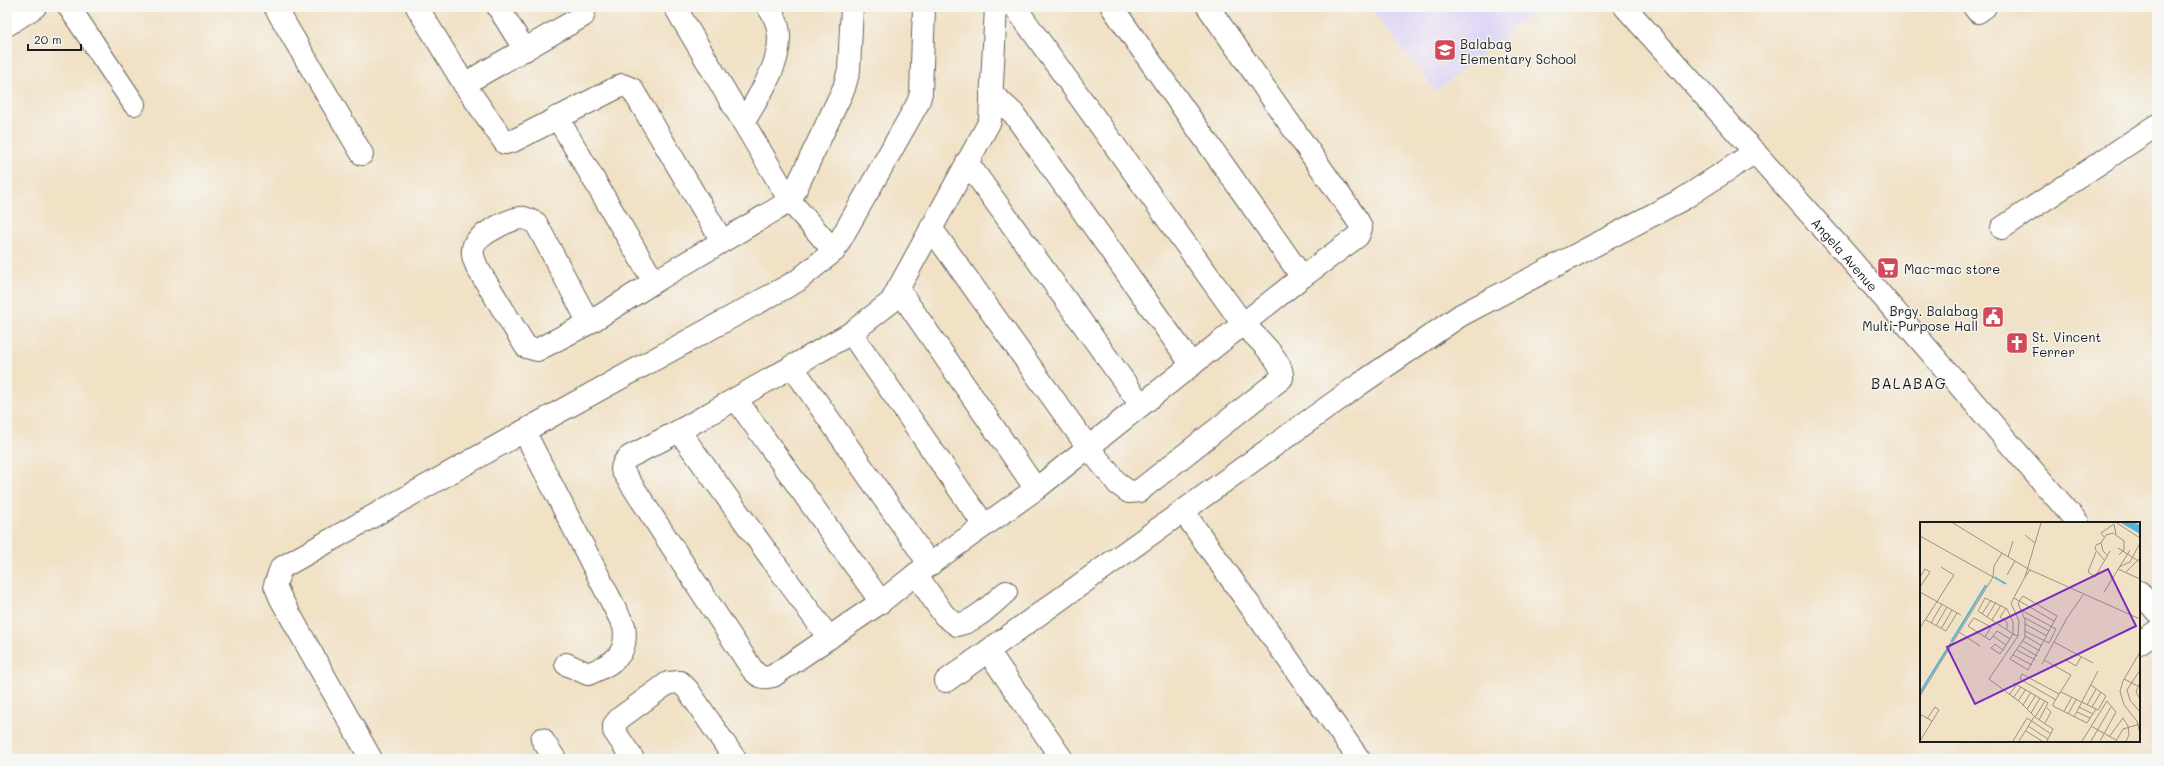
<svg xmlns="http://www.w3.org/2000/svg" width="2164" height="766" font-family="Mali,sans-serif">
<rect width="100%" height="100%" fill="#f6f6f2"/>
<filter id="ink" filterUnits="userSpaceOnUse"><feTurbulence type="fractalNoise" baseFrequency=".025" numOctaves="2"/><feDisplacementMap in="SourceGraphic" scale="8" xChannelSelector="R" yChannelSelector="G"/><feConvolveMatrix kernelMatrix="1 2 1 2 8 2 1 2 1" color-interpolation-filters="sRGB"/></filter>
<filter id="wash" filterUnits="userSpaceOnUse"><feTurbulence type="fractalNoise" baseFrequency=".012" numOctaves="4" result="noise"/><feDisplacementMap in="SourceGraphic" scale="16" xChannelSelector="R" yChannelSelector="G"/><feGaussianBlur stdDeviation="0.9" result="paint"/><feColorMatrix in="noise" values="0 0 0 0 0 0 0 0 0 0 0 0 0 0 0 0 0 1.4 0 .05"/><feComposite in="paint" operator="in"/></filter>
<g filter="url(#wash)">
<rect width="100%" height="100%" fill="#f1e1c5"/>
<!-- built -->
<path fill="#dfd5f5" d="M1369,7H1538L1539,8L1436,91Z"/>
</g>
<g filter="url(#ink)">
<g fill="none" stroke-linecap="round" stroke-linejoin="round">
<!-- minor casing -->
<g stroke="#676157" stroke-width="24">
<g id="minor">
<path d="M69,7L134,104"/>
<path d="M275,7L362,154"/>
<path d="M417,7L464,84L505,143L513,141L622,85L632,89L722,241"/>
<path d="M498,7L525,50"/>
<path d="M675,7L790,201L834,251"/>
<path d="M996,7L990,121L891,302L851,333L679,431L629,457C624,461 622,464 622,470L752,669C759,677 762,679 773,676L881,602L916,574L1036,489L1302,277L1358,236L1361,228L1358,221L1208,7"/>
<path d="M1112,7L1302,277"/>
<path d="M1974,7L1978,12L1985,7"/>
<path d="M7,25L35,7"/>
<path d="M464,84L583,16L585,7"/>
<path d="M991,93L1013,113L1192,365"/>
<path d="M557,117L654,282"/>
<path d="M744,122C762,89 797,43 768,7"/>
<path d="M967,162L1141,405"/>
<path d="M931,228L1088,447L1118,484L1129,492L1139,491L1282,378C1284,361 1254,335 1243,324L1015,7"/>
<path d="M2002,228L2157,125"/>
<path d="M898,289L1036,489"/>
<path d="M589,323L536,223C531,221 525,217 521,218C510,219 478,235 474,245C471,254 474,260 478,269L526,347L537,350L589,323L654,282L790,201L844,88L849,70L852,7"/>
<path d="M851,333L984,525"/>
<path d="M792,366L930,565"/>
<path d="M736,399L881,602"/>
<path d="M524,431L624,626C629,655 613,664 588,674L566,664"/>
<path d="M679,431L829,638"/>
<path d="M1183,511L1359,759"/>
<path d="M916,574L944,615L957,625C975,622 992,604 1006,592"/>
<path d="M2139,643L2157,631"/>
<path d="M988,651L1062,759"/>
<path d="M946,681L1360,384L1461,315L1683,199L1755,152"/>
<path d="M542,739L555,759"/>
<path d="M371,759L281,599L275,585L281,568L524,431L797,281L834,251L918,103L921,93L924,7"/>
<path d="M633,759L614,731V725L620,718L668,683L680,682L688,690L735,759"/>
</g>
</g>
<!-- major casing -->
<g stroke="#676157" stroke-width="24">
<g id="major">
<path id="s1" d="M1625,7L1844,252L2078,523"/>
<path d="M2139,592L2157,612"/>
</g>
</g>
<!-- minor -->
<use href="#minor" stroke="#fff" stroke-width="22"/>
<!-- major -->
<use href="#major" stroke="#fff" stroke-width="22"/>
</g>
</g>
<!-- icons -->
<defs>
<g id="school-square" transform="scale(1.15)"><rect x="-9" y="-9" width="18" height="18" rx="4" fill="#d1495b" stroke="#f6f6f2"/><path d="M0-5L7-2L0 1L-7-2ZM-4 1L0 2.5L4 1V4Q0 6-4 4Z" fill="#fff"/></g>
<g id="supermarket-square" transform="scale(1.15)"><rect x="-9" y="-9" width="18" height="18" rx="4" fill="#d1495b" stroke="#f6f6f2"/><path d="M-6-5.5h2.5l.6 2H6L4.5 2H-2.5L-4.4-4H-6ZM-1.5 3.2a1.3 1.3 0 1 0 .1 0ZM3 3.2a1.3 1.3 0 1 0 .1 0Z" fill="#fff"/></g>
<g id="civic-square" transform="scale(1.15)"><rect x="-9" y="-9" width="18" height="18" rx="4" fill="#d1495b" stroke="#f6f6f2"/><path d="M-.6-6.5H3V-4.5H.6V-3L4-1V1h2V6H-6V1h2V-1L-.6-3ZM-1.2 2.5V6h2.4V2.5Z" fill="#fff"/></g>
<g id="church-square" transform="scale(1.15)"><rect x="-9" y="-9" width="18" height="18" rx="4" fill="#d1495b" stroke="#f6f6f2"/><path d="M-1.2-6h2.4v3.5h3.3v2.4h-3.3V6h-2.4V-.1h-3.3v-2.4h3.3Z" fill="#fff"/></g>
</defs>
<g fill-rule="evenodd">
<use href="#school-square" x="1445" y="50"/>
<use href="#supermarket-square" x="1888" y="268"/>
<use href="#civic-square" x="1993" y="317"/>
<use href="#church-square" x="2017" y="343"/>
</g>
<g text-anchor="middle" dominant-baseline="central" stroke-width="3" stroke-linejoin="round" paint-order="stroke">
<!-- poi labels -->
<g font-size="13" fill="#1c1c1c" stroke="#f6f6f2" text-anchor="start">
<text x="1460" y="43">Balabag<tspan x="1460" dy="15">Elementary School</tspan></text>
<text x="1904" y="268">Mac-mac store</text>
<text x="1978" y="310" text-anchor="end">Brgy. Balabag<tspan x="1978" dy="15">Multi-Purpose Hall</tspan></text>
<text x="2032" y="336">St. Vincent<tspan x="2032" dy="15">Ferrer</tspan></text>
</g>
<!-- street labels -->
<g font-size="13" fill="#1c1c1c" stroke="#f6f6f2">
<text stroke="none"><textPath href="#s1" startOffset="331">Angela Avenue</textPath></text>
</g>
<!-- quarter labels -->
<g font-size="15" letter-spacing="1" fill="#1c1c1c" stroke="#f6f6f2">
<text x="1909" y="383">BALABAG</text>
</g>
</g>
<!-- overview -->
<g transform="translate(1920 522)">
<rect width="220" height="220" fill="#f1e1c5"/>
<path d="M201,1H215L220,3V12Z" fill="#58b4d6"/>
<path fill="none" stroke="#58b4d6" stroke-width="2" d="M74,55L86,62M31,120L66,63M9,156L31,121M0,171L9,156"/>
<path fill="none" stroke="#9c9281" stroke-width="1" d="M33,1L108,47L220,97M197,1L220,16M105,13L115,21M0,14L73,55M184,15L181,11L194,2L196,12M181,21L176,23L175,27L185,39M198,26L220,40M176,30L168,50L175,55L190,29M188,34L183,29L181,21L186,13L193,11L204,19V28L199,33M88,35L93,19M199,45L210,40L220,21M198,47L220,57M110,48L105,55L121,1M206,50L220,36M87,53L95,39M0,55L5,47L10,50L0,65M105,55L91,81L99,99L98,114L69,157L100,180L115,195L133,207L127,219M0,70L41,93M184,70L210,28M103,74L137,94L108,148L90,137L105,115V98L98,81ZM94,76L134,99M86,86L80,95L87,100V107M101,88L136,107L129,121L105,109M62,92L71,78M67,95L76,80M105,96L129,109M6,98L26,109L37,91M72,98L81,83M11,101L22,82M105,102L127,114M16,104L27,85M0,106L34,53L21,45M21,107L32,88M39,110L60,124M73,114L86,123M105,114L122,124M65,115L71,105L54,96L48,104L65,115L70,118L77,109L90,117M103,119L120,129M134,120L173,141M100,124L117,134M83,128L75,122L71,126L80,132L83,128L93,112V100L87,87L65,76L58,89L93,112L98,114M97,128L115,138M220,130L203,159L200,169L204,183L217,199L220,212M93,133L112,143M124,138L151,153L133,182V184L167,201L176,187L141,170M146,138L156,144L161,135M122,142L147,96L163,73M220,148L207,168L210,178L220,190M204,157L220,165M220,160L216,170L220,177M94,161L128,181L119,198M171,163L186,174L178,188L176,187M89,173L97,162M0,174L73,55L74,44L82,31M93,176L101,165M136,178L100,157L102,152L139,172M98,179L106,167M103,183L111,170M167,183L176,167M159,185L173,192M172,185L181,170M107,187L116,173M144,189L152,175M157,190L170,196M111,191L120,176M0,192L12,199M148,192L156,178M115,195L125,179M154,195L178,149M125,201L131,190L127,186M108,204L128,217M171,204L196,218M106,209L122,219M189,215L203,196L208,204L209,213L206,219M0,219L19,188L15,185L7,197M93,219L107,196L131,212M99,219L114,195M162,219L187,179L196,190L180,219M171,219L191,185M196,219L203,207L220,202"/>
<path fill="#7b2cbf" fill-opacity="0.15" stroke="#7b2cbf" stroke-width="2" d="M188,47L216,104L55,182L27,125Z"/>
<rect width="220" height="220" fill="none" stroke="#1c1c1c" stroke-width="2"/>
</g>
<!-- margin -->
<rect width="2164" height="766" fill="none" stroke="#f6f6f2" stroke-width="24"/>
<!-- scale -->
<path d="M28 44v6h53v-6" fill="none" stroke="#1c1c1c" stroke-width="2"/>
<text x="34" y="44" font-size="12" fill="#1c1c1c" stroke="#f6f6f2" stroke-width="3" paint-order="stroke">20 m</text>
</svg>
